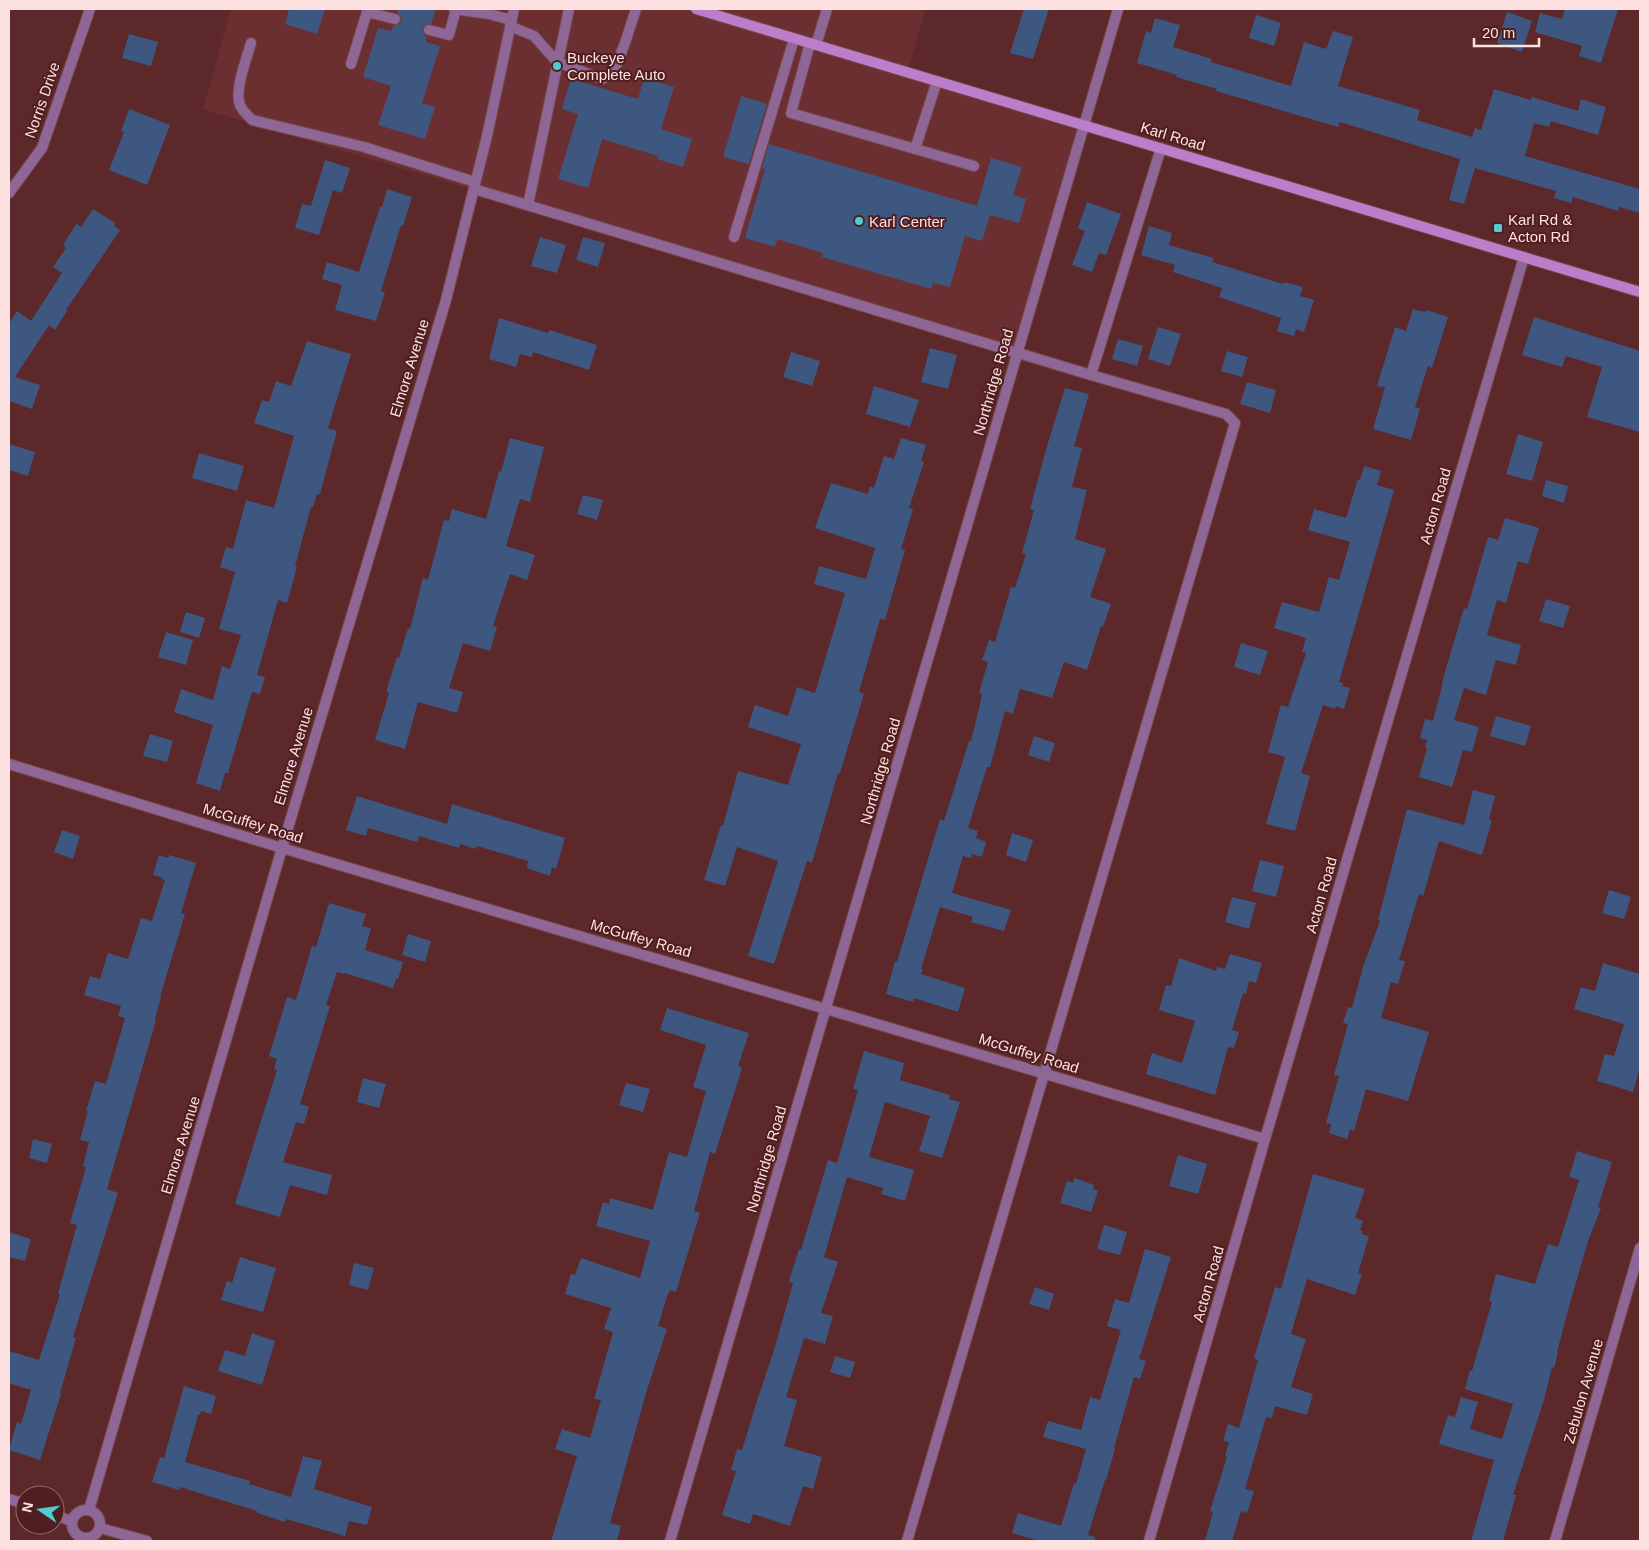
<svg xmlns="http://www.w3.org/2000/svg" width="1649" height="1550" font-family="Arial,sans-serif">
<rect width="100%" height="100%" fill="#5c282a"/>
<!-- built -->
<path fill="#6b2f31" d="M231,9H926L906,77L1086,127L1016,352L203,109Z"/>
<!-- building -->
<g fill="#3d5781">
<path d="M289,9H325L317,34L285,24Z"/>
<path d="M398,9H436L431,24H427L422,29L424,35L427,37L426,42L440,46L422,103L435,107L425,139L378,125L391,86L363,77L378,28L391,31L393,26L400,24L402,18L397,12Z"/>
<path d="M1024,9H1049L1033,59L1010,53Z"/>
<path d="M1565,9H1618L1601,63L1579,56L1582,46L1535,32L1540,13L1562,19Z"/>
<path d="M1507,12L1532,21L1522,52L1497,43Z"/>
<path d="M1256,15L1281,23L1274,46L1249,38Z"/>
<path d="M1155,18L1180,25L1173,47L1212,59L1211,62L1291,86L1304,42L1326,49L1333,31L1353,37L1338,86L1420,110L1417,120L1472,137L1475,128L1481,130L1494,89L1531,100L1532,97L1578,111L1581,99L1606,107L1598,135L1551,121L1549,127L1534,123L1525,156L1640,189V213L1619,207L1618,211L1573,197L1571,203L1554,198L1556,191L1475,168L1464,204L1449,200L1460,159L1340,122L1338,127L1216,91L1217,89L1176,77L1177,75L1137,63L1146,31L1151,33Z"/>
<path d="M129,34L158,42L151,66L122,58Z"/>
<path d="M644,78L674,87L661,129L692,139L683,167L657,159L658,156L602,139L588,188L558,179L578,114L562,109L571,79L638,99Z"/>
<path d="M741,96L767,104L749,164L723,157Z"/>
<path d="M129,109L170,125L147,185L109,170L124,132L121,131Z"/>
<path d="M769,144L977,206L991,158L1022,167L1013,195L1026,199L1019,223L990,215L982,241L965,236L950,287L933,283L931,289L822,257L823,253L777,239L775,247L745,238L765,169L762,168Z"/>
<path d="M325,160L350,168L342,193L333,190L319,235L295,228L302,204L311,206Z"/>
<path d="M387,189L412,197L403,226L401,225L381,291L385,292L376,321L335,310L342,285L322,279L327,262L359,272L380,207H382Z"/>
<path d="M1087,202L1121,214L1106,255L1099,253L1092,272L1072,265L1085,231L1078,228Z"/>
<path d="M93,209L115,223L114,226L120,230L66,310L67,311L55,330L49,325L15,377L40,385L32,409L9,401V324L17,311L31,321L62,273L53,267L66,248L63,245L76,224L81,227Z"/>
<path d="M1149,226L1172,233L1169,245L1214,258L1212,262L1283,284L1284,282L1303,287L1300,296L1314,300L1304,332L1296,329L1294,336L1277,331L1281,318L1219,297L1222,288L1173,272L1175,265L1141,255Z"/>
<path d="M540,237L566,245L557,273L531,266Z"/>
<path d="M583,237L605,243L598,267L576,260Z"/>
<path d="M1413,309L1425,312L1426,310L1448,317L1432,368L1428,366L1415,407L1420,409L1411,440L1373,429L1385,387L1377,386L1395,327L1406,331Z"/>
<path d="M1534,317L1640,351V432L1587,417L1602,367L1566,356L1562,367L1522,355Z"/>
<path d="M499,318L548,333L549,330L597,345L589,370L533,352L532,357L520,354L516,367L489,359Z"/>
<path d="M1158,327L1181,334L1170,366L1148,359Z"/>
<path d="M1118,339L1143,346L1137,366L1112,359Z"/>
<path d="M307,341L351,354L328,428L337,431L320,494H317L313,507H311L295,566L297,567L287,603L278,600L257,675L265,677L260,694L253,692L251,695L228,773H225L220,791L196,783L213,725L174,712L181,689L213,700L222,666L230,669L241,635L219,629L235,572L220,567L226,547L233,549L246,500L274,508L294,436L254,423L262,400L269,402L276,381L291,386Z"/>
<path d="M930,348L957,355L948,389L921,382Z"/>
<path d="M1227,351L1248,357L1242,377L1221,371Z"/>
<path d="M791,352L820,361L812,386L783,377Z"/>
<path d="M1247,382L1276,390L1270,413L1240,404Z"/>
<path d="M874,386L919,400L910,427L866,414Z"/>
<path d="M1065,388L1089,394L1074,446L1082,448L1072,487L1087,490L1075,539L1106,549L1090,597L1111,604L1103,627L1101,626L1087,670L1064,662L1052,698L1020,689L1013,714L1005,711L990,767H987L968,828L978,831L976,838L986,842L982,857L972,854L971,858L963,856L952,893L1011,910L1004,931L971,922L973,917L940,907L921,969H923L921,974L965,988L958,1012L914,998L913,1002L886,994L895,961L897,962L940,819L944,821L969,741H971L980,704L982,694L979,693L988,662L982,660L989,640L995,642L1011,587L1015,588L1026,554L1022,553L1034,510L1030,509L1047,446Z"/>
<path d="M1518,434L1543,442L1532,481L1506,474Z"/>
<path d="M510,438L544,447L530,502L520,499L506,546L535,555L527,580L510,574L493,626L497,627L490,651L463,643L449,688L463,692L457,713L418,702L405,749L375,740L389,693L386,692L397,657L399,658L408,628L410,629L423,578L428,580L444,520L449,521L452,509L486,519L499,471L501,472Z"/>
<path d="M901,438L926,445L921,461L924,462L909,508L913,509L901,549L905,550L885,620L880,619L859,692L864,694L840,773H838L812,863L807,861L774,964L748,956L778,861L737,847L725,886L704,880L721,825L723,826L738,771L788,785L801,744L748,727L755,705L788,716L797,687L815,693L845,593L814,584L819,566L866,579L875,548L815,528L831,483L868,494L870,486L874,488L884,456L894,459Z"/>
<path d="M9,444L35,452L28,476L9,470Z"/>
<path d="M199,453L244,466L237,491L192,478Z"/>
<path d="M1364,466L1381,471L1377,485L1394,490L1339,682L1343,683L1342,686L1350,688L1344,709L1336,706L1335,709L1323,705L1301,773L1310,776L1295,831L1266,824L1285,757L1268,752L1281,705L1288,707L1306,653L1302,652L1306,638L1274,628L1282,602L1319,612L1329,577L1339,580L1350,542L1308,530L1314,509L1346,518L1358,479L1360,480Z"/>
<path d="M1546,480L1568,486L1564,503L1542,496Z"/>
<path d="M583,495L603,500L597,520L577,514Z"/>
<path d="M1505,518L1539,528L1528,564L1518,561L1506,603L1497,600L1487,635L1521,645L1516,665L1496,660L1486,695L1464,688L1454,720L1479,727L1472,752L1463,750L1452,787L1419,777L1427,748L1425,747L1427,740L1420,738L1425,719L1433,721L1443,682H1442L1464,608L1467,609L1488,537L1498,540Z"/>
<path d="M1546,599L1570,606L1563,628L1539,621Z"/>
<path d="M186,612L205,618L199,638L180,632Z"/>
<path d="M166,632L193,640L186,665L158,657Z"/>
<path d="M1241,643L1268,651L1260,675L1234,667Z"/>
<path d="M1496,716L1531,726L1525,746L1490,736Z"/>
<path d="M150,734L173,741L167,762L143,756Z"/>
<path d="M1034,736L1055,743L1049,762L1028,755Z"/>
<path d="M1473,790L1495,796L1489,819L1492,820L1482,855L1439,841L1423,896L1419,894L1399,960L1405,961L1398,984L1391,982L1381,1018L1429,1032L1408,1101L1366,1089L1354,1131L1350,1129L1347,1139L1329,1133L1331,1124L1326,1123L1339,1076L1334,1075L1348,1024L1343,1023L1348,1007L1352,1008L1363,967L1380,921L1378,920L1407,809L1464,825Z"/>
<path d="M357,796L447,824L452,804L565,838L556,869L552,867L550,876L527,868L528,861L477,846L476,849L460,844L459,848L419,836L417,842L368,828L366,836L346,830Z"/>
<path d="M62,830L80,836L73,859L54,852Z"/>
<path d="M1012,833L1033,840L1026,862L1006,855Z"/>
<path d="M159,855L168,858L169,855L196,863L181,913L185,914L160,997H161L155,1019L156,1020L107,1189L118,1193L73,1337L76,1338L60,1393L61,1394L40,1460L9,1450L17,1422L21,1424L31,1390L9,1383V1351L39,1360L60,1294L58,1293L77,1225L70,1223L86,1167L83,1166L89,1142L80,1140L88,1111H86L95,1081L106,1084L125,1018L118,1016L121,1006L84,995L90,976L100,979L108,953L128,959L141,918L152,921L165,880L161,879V877L153,875Z"/>
<path d="M1260,860L1284,866L1276,897L1252,891Z"/>
<path d="M1609,890L1631,897L1624,919L1602,913Z"/>
<path d="M1232,897L1256,903L1249,929L1225,922Z"/>
<path d="M329,903L366,914L362,926L371,928L365,950L403,962L398,979H396L393,988L344,973V974L337,972L326,1005L330,1006L300,1104L309,1107L304,1124L296,1122L283,1162L332,1175L327,1195L290,1185L280,1217L235,1204L277,1070L274,1069L277,1059L269,1056L287,997L296,1000L312,946L316,947Z"/>
<path d="M408,934L431,941L425,962L402,955Z"/>
<path d="M1230,954L1262,963L1256,983L1249,981L1246,994L1243,993L1232,1030L1239,1032L1234,1048L1228,1047L1215,1095L1146,1074L1152,1053L1182,1063L1195,1021L1159,1010L1166,985L1171,986L1179,958L1216,971L1217,967L1225,969Z"/>
<path d="M1603,963L1640,974V1068L1633,1092L1597,1081L1605,1054L1614,1056L1624,1024L1574,1009L1581,987L1595,991Z"/>
<path d="M667,1008L749,1033L738,1066L742,1068L715,1154L710,1152L694,1211L700,1213L676,1292L670,1290L669,1293H668L658,1326L667,1329L646,1393L610,1523L621,1526L617,1541H551L577,1456L555,1449L562,1429L590,1438L601,1400L594,1399L613,1332L604,1329L611,1308L565,1294L571,1274L575,1275L581,1258L640,1278L650,1241L596,1226L603,1202L609,1204L610,1198L653,1210L669,1152L687,1157L706,1091L693,1087L706,1045L660,1030Z"/>
<path d="M864,1051L904,1063L900,1080L950,1095L949,1099L960,1102L942,1158L919,1151L930,1116L885,1102L869,1157L914,1170L905,1201L881,1194L883,1188L847,1177L824,1257L838,1262L821,1313L833,1316L825,1344L804,1338L786,1397L797,1400L784,1446L822,1457L813,1489L803,1486L790,1526L753,1514L750,1524L722,1515L736,1471L731,1470L737,1449L742,1450L757,1401L774,1350L793,1283L789,1281L799,1249L801,1250L828,1160L837,1163L858,1090L853,1089Z"/>
<path d="M363,1078L386,1084L379,1108L357,1102Z"/>
<path d="M626,1083L650,1089L643,1112L619,1105Z"/>
<path d="M33,1139L52,1144L47,1163L29,1158Z"/>
<path d="M1577,1151L1612,1162L1598,1207L1601,1208L1588,1241L1570,1303L1557,1352H1558L1554,1368L1552,1367L1544,1400L1513,1495H1516L1503,1541H1471L1494,1460L1439,1444L1448,1415L1455,1417L1461,1397L1478,1402L1470,1429L1502,1439L1513,1404L1465,1389L1470,1370L1472,1371L1492,1302L1489,1301L1496,1274L1535,1284L1548,1244L1558,1247L1579,1180L1569,1177Z"/>
<path d="M1178,1155L1207,1164L1198,1194L1169,1186Z"/>
<path d="M1313,1174L1365,1189L1355,1218L1363,1221L1360,1230L1363,1231L1362,1234L1369,1236L1358,1273L1362,1274L1355,1295L1307,1279L1291,1334L1306,1339L1291,1387L1313,1394L1307,1415L1275,1406L1272,1418L1266,1417L1245,1489L1254,1491L1247,1513L1241,1511L1232,1541H1205L1213,1512L1210,1511L1227,1457L1225,1456L1229,1442L1223,1441L1228,1424L1239,1428L1258,1360L1254,1358L1275,1287L1281,1289Z"/>
<path d="M1074,1178L1094,1185L1093,1189L1098,1191L1091,1212L1060,1203L1067,1181L1073,1183Z"/>
<path d="M1104,1225L1127,1232L1120,1255L1097,1249Z"/>
<path d="M9,1232L31,1239L25,1261L9,1257Z"/>
<path d="M1145,1249L1171,1257L1139,1359L1146,1361L1140,1379L1134,1377L1114,1448L1115,1449L1106,1480H1105L1088,1535L1095,1537V1541H1040L1012,1533L1018,1513L1061,1526L1074,1483L1076,1484L1086,1449L1043,1437L1048,1421L1081,1430L1090,1397L1100,1400L1121,1330L1107,1326L1115,1299L1129,1303Z"/>
<path d="M240,1257L276,1268L263,1312L221,1300L227,1281L232,1283Z"/>
<path d="M354,1263L374,1268L368,1290L349,1285Z"/>
<path d="M1035,1287L1054,1294L1049,1310L1029,1304Z"/>
<path d="M252,1333L275,1341L262,1385L218,1371L225,1350L245,1356Z"/>
<path d="M835,1356L855,1362L850,1378L830,1372Z"/>
<path d="M184,1386L216,1396L211,1414L201,1411L200,1415H198L185,1462L250,1481L249,1484L291,1497L303,1456L322,1461L314,1489L372,1507L367,1525L349,1521L345,1536L286,1519L285,1522L257,1513V1511L180,1487L179,1490L152,1482L160,1457L164,1458Z"/>
</g>
<g fill="none" stroke-linecap="round" stroke-linejoin="round">
<!-- lane casing -->
<g stroke="#764647" stroke-width="12">
<g id="lane">
<path d="M368,9L367,12L395,19"/>
<path d="M454,9L489,14L511,20"/>
<path d="M510,26L534,36L557,62L602,79L613,74L625,43L636,9"/>
<path d="M429,30L449,35L456,9"/>
<path d="M251,43C247,58 234,90 240,105C242,111 248,115 252,120L364,147L475,182"/>
<path d="M810,43L791,113L974,166"/>
<path d="M816,45L827,9"/>
<path d="M351,64L367,12"/>
<path d="M915,149L937,81"/>
<path d="M474,189L1091,375L1161,148"/>
<path d="M528,205L569,9"/>
<path d="M734,237L794,39"/>
<path d="M907,1541L1235,423L1226,414L1091,375"/>
</g>
</g>
<!-- street casing -->
<g stroke="#764647" stroke-width="12">
<g id="street">
<path d="M9,193L42,148L90,9"/>
<path d="M9,764L282,848L1265,1139"/>
<path d="M9,1499L25,1504"/>
<circle cx="86" cy="1524" r="14"/>
<path d="M89,1510L282,848L446,300L487,136L514,9"/>
<path d="M55,1515L71,1521"/>
<path d="M100,1528L147,1541"/>
<path d="M670,1541L1118,9"/>
<path d="M1149,1541L1265,1139L1524,257"/>
<path d="M1555,1541L1640,1248"/>
</g>
</g>
<!-- secondary casing -->
<g stroke="#764647" stroke-width="12">
<path id="secondary" d="M696,9L1640,292"/>
</g>
<!-- lane -->
<use href="#lane" stroke="#8e6797" stroke-width="10"/>
<!-- street -->
<use href="#street" stroke="#8e6797" stroke-width="10"/>
<!-- secondary -->
<use href="#secondary" stroke="#bc7dca" stroke-width="10"/>
</g>
<!-- markers -->
<g fill="#51ccd3" stroke="#501e20" stroke-width="2">
<circle cx="557" cy="66" r="5"/>
<circle cx="859" cy="221" r="5"/>
<rect x="1493" y="223" width="10" height="10" rx="2.5"/>
</g>
<g text-anchor="middle" dominant-baseline="central" stroke-width="4" stroke-linejoin="round" paint-order="stroke">
<!-- poi labels -->
<g font-size="15" fill="#fde1e0" stroke="#501e20" text-anchor="start">
<text x="567" y="57">Buckeye<tspan x="567" dy="17">Complete Auto</tspan></text>
<text x="1508" y="219">Karl Rd &amp;<tspan x="1508" dy="17">Acton Rd</tspan></text>
<text x="869" y="221">Karl Center</text>
</g>
<!-- street labels -->
<g font-size="15" fill="#fde1e0" stroke="#501e20">
<text transform="translate(42 100) rotate(-71)">Norris Drive</text>
<text transform="translate(1173 136) rotate(17)">Karl Road</text>
<text transform="translate(409 368) rotate(-73)">Elmore Avenue</text>
<text transform="translate(993 382) rotate(-74)">Northridge Road</text>
<text transform="translate(1435 506) rotate(-74)">Acton Road</text>
<text transform="translate(293 756) rotate(-73)">Elmore Avenue</text>
<text transform="translate(880 771) rotate(-74)">Northridge Road</text>
<text transform="translate(253 823) rotate(17)">McGuffey Road</text>
<text transform="translate(1321 895) rotate(-74)">Acton Road</text>
<text transform="translate(641 938) rotate(16)">McGuffey Road</text>
<text transform="translate(1029 1053) rotate(17)">McGuffey Road</text>
<text transform="translate(180 1145) rotate(-73)">Elmore Avenue</text>
<text transform="translate(766 1159) rotate(-74)">Northridge Road</text>
<text transform="translate(1208 1284) rotate(-74)">Acton Road</text>
<text transform="translate(1583 1391) rotate(-74)">Zebulon Avenue</text>
</g>
</g>
<!-- border -->
<rect width="1649" height="1550" fill="none" stroke="#fde1e0" stroke-width="20"/>
<!-- north arrow -->
<g transform="translate(40 1510) rotate(283)"><circle r="24" fill="#501e20" stroke="#956c6d"/>
<path d="M0-4L9 19L0 12L-9 19Z" fill="#51ccd3"/>
<text y="-8" font-size="14" font-weight="bold" text-anchor="middle" fill="#fde1e0">N</text>
</g>
<!-- scale -->
<path d="M1474 38v8h65v-8" fill="none" stroke="#fde1e0" stroke-width="2.5"/>
<text x="1482" y="38" font-size="15" fill="#fde1e0" stroke="#501e20" stroke-width="4" paint-order="stroke">20 m</text>
</svg>
